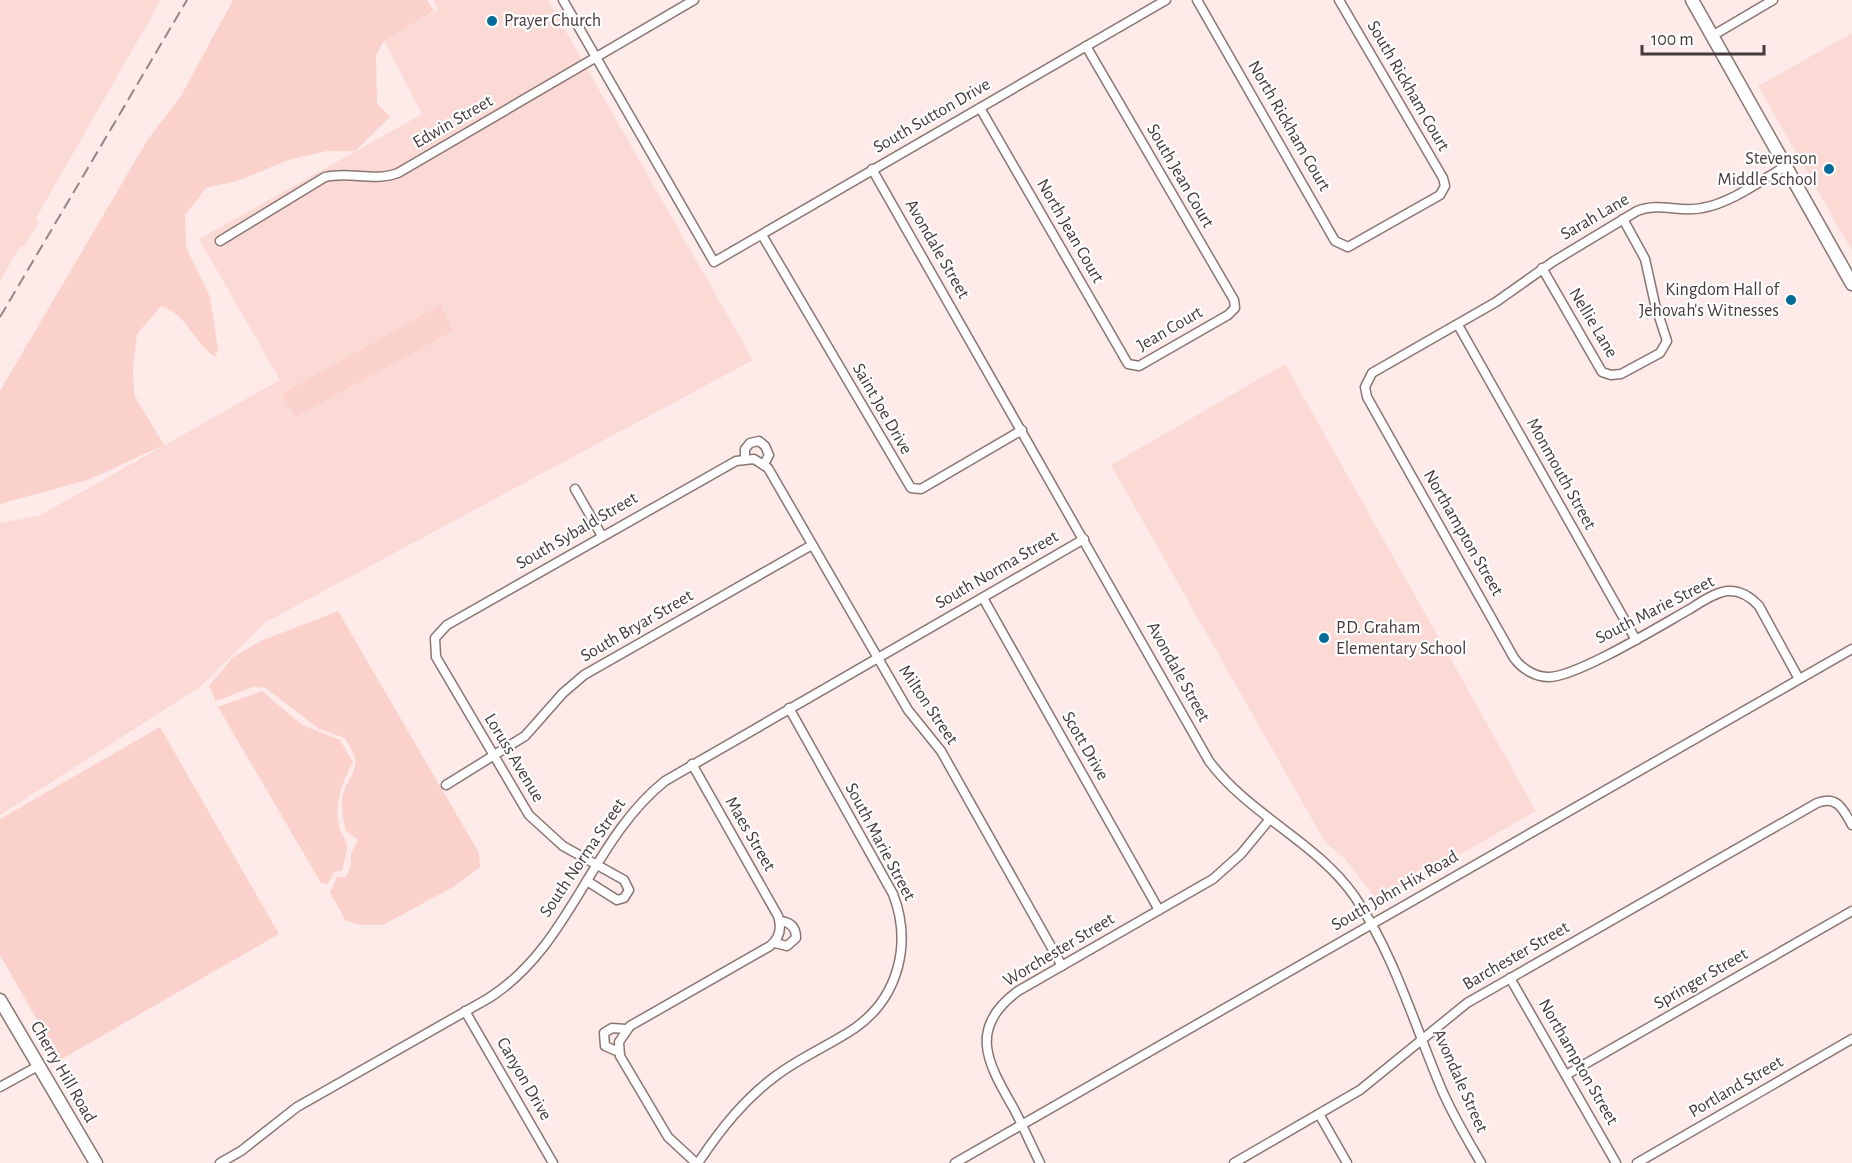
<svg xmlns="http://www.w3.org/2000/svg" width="1852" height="1163" font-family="'Alegreya Sans',sans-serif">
<rect width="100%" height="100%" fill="#feeae8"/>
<!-- built -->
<g fill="#fbdad6">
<path d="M0,0H161L36,218L39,223L25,245L19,248L0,281Z"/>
<path d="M433,0H548L753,360L266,622L200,687L0,815V523L39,516L280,380L199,239L422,114L384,40L438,10Z"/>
<path d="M1852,33V251L1758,86Z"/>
<path d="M1285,364L1536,811L1378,901L1345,859L1325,842L1111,465Z"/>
</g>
<!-- green -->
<g fill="#fbd1cc">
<path d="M233,0H427L434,11L384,41L376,55L377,103L390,117L355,151H327L288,160L240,180L206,188L185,215L186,247L210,297L218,349L215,357C191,340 189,316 161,306L137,334L133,366L134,395L164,445L90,479L0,504V391L148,139L181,96Z"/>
<path d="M440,305L453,331L295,417L282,394Z"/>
<path d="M338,611L479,853L480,867L453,887L383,925H360L345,920L330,892L337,877H346L351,865V853L358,840L346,831C343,819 340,806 343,794C346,783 358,769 355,759C354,752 348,745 345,738L319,729L266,688L253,687L216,701L209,686L233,657L261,641Z"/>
<path d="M262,691L302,725L340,740L353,762C342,781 333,808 340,830C342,836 347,840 347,847C346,855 344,863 342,871L334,872L328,884L321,883L218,707Z"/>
<path d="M160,727L279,934L60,1060L0,955V819Z"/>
</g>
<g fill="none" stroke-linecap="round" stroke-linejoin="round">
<!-- street casing -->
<g stroke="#8a7572" stroke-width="11">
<g id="street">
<path d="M563,0L714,262L1166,0"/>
<path d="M1197,0L1335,241L1348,247L1440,195L1445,186L1443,178L1339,0"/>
<path d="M1712,36L1773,0"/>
<path d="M980,108L1128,364L1139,366L1228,315L1235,308L1234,300L1086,46"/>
<path d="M1786,166C1760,181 1731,203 1702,208C1680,213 1659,202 1637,211L1554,261L1496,302L1372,373L1365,387L1367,397L1385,429L1514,658C1522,669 1535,677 1549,677C1577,677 1663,624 1690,609C1701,602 1714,593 1727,591C1740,590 1751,597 1759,606L1799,679"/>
<path d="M872,169L1209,761C1249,815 1317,842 1355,897C1393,953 1413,1020 1439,1083C1450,1111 1466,1137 1481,1163"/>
<path d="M762,235L911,488L921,489L1022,430"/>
<path d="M220,241L325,177C349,171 375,182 398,173L694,0"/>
<path d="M1542,268L1602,372L1611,375L1621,374L1660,353L1667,341L1655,304L1645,259L1623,219"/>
<path d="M1458,325L1636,640"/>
<path d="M745,458V449L750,443L759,441L765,446L769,455L764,464"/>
<path d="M575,489L602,536"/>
<path d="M983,598L1159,910"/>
<path d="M692,764L778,916C782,928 780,938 770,946L630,1026L619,1042L620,1056L668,1137L696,1163"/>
<path d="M446,785L525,736L563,693L584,675L812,545"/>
<path d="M587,881L617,900L624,898L629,890L624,880L563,846L529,815L436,657L435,638L447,625L736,461L754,459L768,468L908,710L941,751L1062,966"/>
<path d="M775,943L787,946L796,938C796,927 790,922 780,921"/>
<path d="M1510,978L1616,1163"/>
<path d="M465,1011L553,1163"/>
<path d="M619,1052L605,1046L604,1033L612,1028L626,1029"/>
<path d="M1566,1075L1852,911"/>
<path d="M0,1087L38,1066"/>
<path d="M1319,1114L1347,1163"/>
<path d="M220,1163L241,1151L297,1107L489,998C571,946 591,840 665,781L1084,539"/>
<path d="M698,1163C720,1130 744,1099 777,1075C801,1057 830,1045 855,1028C899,997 912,943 893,894L789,708"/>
<path d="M955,1163L1852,649"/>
<path d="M1040,1163C1031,1145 1023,1126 1014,1109C989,1065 966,1029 1018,991L1213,879L1241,854L1269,820"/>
<path d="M1234,1163L1360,1090L1467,1003L1817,803C1837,795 1843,809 1852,825"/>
<path d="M1637,1163L1852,1039"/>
</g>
</g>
<!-- secondary casing -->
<g stroke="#8a7572" stroke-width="15">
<g id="secondary">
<path d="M1692,0L1852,284"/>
<path d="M0,1000L96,1163"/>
</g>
</g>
<!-- street -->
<use href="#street" stroke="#fff" stroke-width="8"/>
<!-- secondary -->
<use href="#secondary" stroke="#fff" stroke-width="12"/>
<!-- rail -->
<path stroke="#948684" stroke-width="2" stroke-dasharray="12 6" stroke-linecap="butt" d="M0,317L187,0"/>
</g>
<!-- markers -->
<g fill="#006b98" stroke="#fff" stroke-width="2">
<circle cx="492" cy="21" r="6"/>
<circle cx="1829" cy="169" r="6"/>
<circle cx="1791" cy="300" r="6"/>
<circle cx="1324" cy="638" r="6"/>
</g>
<g text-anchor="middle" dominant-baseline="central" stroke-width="4.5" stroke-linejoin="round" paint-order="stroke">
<!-- poi labels -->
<g font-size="18" fill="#443a39" stroke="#fff" text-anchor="start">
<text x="504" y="21">Prayer Church</text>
<text x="1817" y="159" text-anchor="end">Stevenson<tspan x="1817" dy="21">Middle School</tspan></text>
<text x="1779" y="290" text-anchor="end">Kingdom Hall of<tspan x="1779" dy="21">Jehovah's Witnesses</tspan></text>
<text x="1336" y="628">P.D. Graham<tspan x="1336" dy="21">Elementary School</tspan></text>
</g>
<!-- street labels -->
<g font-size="18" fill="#443a39" stroke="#fff">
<text transform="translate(1408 86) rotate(60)">South Rickham Court</text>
<text transform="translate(932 116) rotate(-30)">South Sutton Drive</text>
<text transform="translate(453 122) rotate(-30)">Edwin Street</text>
<text transform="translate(1289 126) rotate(60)">North Rickham Court</text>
<text transform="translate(1180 176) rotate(60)">South Jean Court</text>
<text transform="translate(1595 217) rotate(-30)">Sarah Lane</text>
<text transform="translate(1070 231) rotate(60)">North Jean Court</text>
<text transform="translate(937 249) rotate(60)">Avondale Street</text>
<text transform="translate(1593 323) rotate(59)">Nellie Lane</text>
<text transform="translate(1170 329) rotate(-30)">Jean Court</text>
<text transform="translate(882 409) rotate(60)">Saint Joe Drive</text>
<text transform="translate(1561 474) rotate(61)">Monmouth Street</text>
<text transform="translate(577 531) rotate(-30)">South Sybald Street</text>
<text transform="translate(1463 533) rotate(60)">Northampton Street</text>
<text transform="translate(997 570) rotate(-30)">South Norma Street</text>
<text transform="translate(1655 610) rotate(-27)">South Marie Street</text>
<text transform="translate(637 626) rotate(-30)">South Bryar Street</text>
<text transform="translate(1178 672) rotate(61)">Avondale Street</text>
<text transform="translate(928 705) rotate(56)">Milton Street</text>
<text transform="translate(1085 746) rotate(60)">Scott Drive</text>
<text transform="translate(514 758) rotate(59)">Loruss Avenue</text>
<text transform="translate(750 834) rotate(60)">Maes Street</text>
<text transform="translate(880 842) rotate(62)">South Marie Street</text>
<text transform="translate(583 858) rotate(-56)">South Norma Street</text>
<text transform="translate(1395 891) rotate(-30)">South John Hix Road</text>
<text transform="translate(1059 950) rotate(-31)">Worchester Street</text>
<text transform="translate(1516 956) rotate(-30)">Barchester Street</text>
<text transform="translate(1701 979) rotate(-30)">Springer Street</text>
<text transform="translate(1578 1062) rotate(60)">Northampton Street</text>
<text transform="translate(63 1072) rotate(60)">Cherry Hill Road</text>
<text transform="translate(524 1079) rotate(60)">Canyon Drive</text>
<text transform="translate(1460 1081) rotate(66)">Avondale Street</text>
<text transform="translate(1736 1087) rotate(-30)">Portland Street</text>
</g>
</g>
<!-- scale -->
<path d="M1642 45v9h122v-9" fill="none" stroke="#443a39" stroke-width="3"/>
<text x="1651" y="45" font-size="18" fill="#443a39" stroke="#ffffff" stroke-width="4.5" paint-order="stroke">100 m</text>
</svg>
